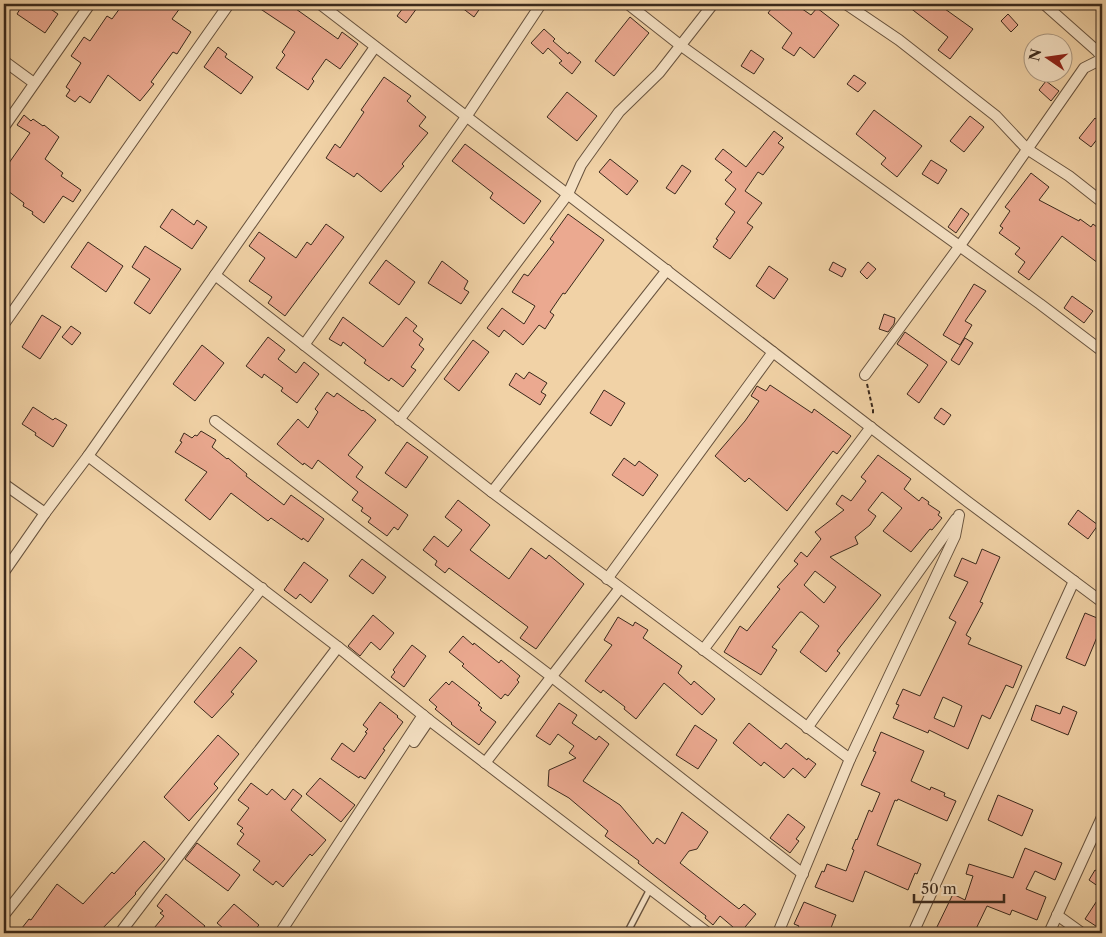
<svg xmlns="http://www.w3.org/2000/svg" width="1106" height="937" font-family="'Libre Caslon Text',serif">
<rect width="100%" height="100%" fill="#f1d2a6"/>
<filter id="stains"><feTurbulence type="fractalNoise" baseFrequency=".004" numOctaves="4"/><feColorMatrix values="0 0 0 0 .2 0 0 0 0 .09 0 0 0 0 .02 0 0 0 .5 -.17"/></filter>
<radialGradient id="worn" r=".72"><stop offset=".6" stop-color="#630" stop-opacity="0"/><stop offset="1" stop-color="#630" stop-opacity=".3"/></radialGradient>
<!-- building -->
<g fill="#eba990" stroke="#3a291c" fill-rule="evenodd">
<path d="M23,4H43L58,14L45,33L17,14Z"/>
<path d="M123,4H183L172,19L191,32L177,54L173,52L151,82L154,84L140,101L108,75L90,103L80,96L75,102L66,96L70,90L66,87L81,63L71,56L84,37L90,41L107,16L112,19Z"/>
<path d="M253,4H300L296,9L338,39L342,32L358,44L340,69L326,59L312,79L314,81L308,90L276,68L285,55L282,52L295,32Z"/>
<path d="M406,4H420L406,23L397,16Z"/>
<path d="M457,4H483L474,17Z"/>
<path d="M775,4H795L811,15L817,8L839,25L814,58L800,47L794,56L782,48L792,33L768,13Z"/>
<path d="M905,4H938L973,29L950,59L938,50L948,37Z"/>
<path d="M1008,14L1018,25L1011,32L1001,21Z"/>
<path d="M630,17L649,33L614,76L595,61Z"/>
<path d="M544,29L555,39L553,41L568,54L569,52L581,62L572,74L559,63L562,61L548,48L543,54L531,43Z"/>
<path d="M218,47L227,54L225,57L253,77L241,94L204,67Z"/>
<path d="M751,50L764,59L754,74L741,66Z"/>
<path d="M854,75L866,83L858,92L847,84Z"/>
<path d="M384,77L411,96L407,101L426,117L419,126L428,133L402,164L404,166L381,192L357,173L354,177L326,158L335,144L340,148L364,112L361,110Z"/>
<path d="M1046,81L1059,91L1051,101L1039,90Z"/>
<path d="M567,92L597,116L577,141L547,117Z"/>
<path d="M874,110L922,146L897,177L881,164L886,158L856,134Z"/>
<path d="M24,115L31,121L33,119L43,126L44,125L59,137L45,159L63,173L61,176L81,190L73,202L63,196L44,223L32,214L33,212L23,206L24,203L4,188V170L30,133L17,125Z"/>
<path d="M970,116L984,127L964,152L950,141Z"/>
<path d="M1095,118L1102,124V133L1091,147L1079,138Z"/>
<path d="M774,131L783,138L778,143L784,147L763,175L758,172L745,191L762,203L747,223L753,227L730,259L713,247L718,240L716,239L735,212L725,204L736,189L725,180L732,172L715,159L723,149L746,167Z"/>
<path d="M465,144L541,201L524,224L490,198L493,193L452,161Z"/>
<path d="M610,159L638,181L627,195L599,172Z"/>
<path d="M931,160L947,170L938,184L922,174Z"/>
<path d="M682,165L691,171L675,194L666,188Z"/>
<path d="M1031,173L1049,187L1039,200L1079,221L1080,219L1091,227L1093,224L1102,231V266L1062,236L1029,280L1018,272L1025,262L1015,254L1020,248L999,233L1003,228L1000,226L1010,211L1005,207Z"/>
<path d="M961,208L969,214L956,233L948,227Z"/>
<path d="M172,209L194,225L197,220L207,227L192,249L160,227Z"/>
<path d="M568,214L604,240L565,294L563,293L550,312L554,315L545,329L539,325L523,345L504,330L499,337L487,328L502,308L524,324L535,306L512,292L524,274L528,276L554,242L550,239Z"/>
<path d="M326,224L344,237L285,316L268,303L272,297L249,281L265,258L249,246L259,232L296,258L307,242L311,245Z"/>
<path d="M88,242L123,266L106,292L71,267Z"/>
<path d="M145,246L181,269L150,314L134,303L150,279L132,267Z"/>
<path d="M386,260L415,282L399,305L369,283Z"/>
<path d="M442,261L468,281L464,289L469,292L461,304L428,283Z"/>
<path d="M833,262L846,269L842,277L829,270Z"/>
<path d="M868,262L876,269L867,279L860,272Z"/>
<path d="M769,266L788,279L774,299L756,286Z"/>
<path d="M974,284L986,291L965,321L972,325L960,345L943,335Z"/>
<path d="M1072,296L1093,311L1084,323L1064,308Z"/>
<path d="M884,314L895,318L894,324L888,332L879,329Z"/>
<path d="M42,315L61,327L40,359L22,347Z"/>
<path d="M343,317L383,347L406,317L417,326L413,331L423,339L419,345L424,349L411,367L416,370L403,387L391,378L389,381L364,363L366,360L343,342L341,346L329,339Z"/>
<path d="M71,326L81,333L72,345L62,337Z"/>
<path d="M905,332L947,362L919,403L907,394L928,365L897,344Z"/>
<path d="M268,337L285,350L278,359L296,373L304,362L319,374L297,403L281,391L283,388L264,374L262,378L246,366Z"/>
<path d="M965,338L973,343L959,365L951,360Z"/>
<path d="M473,340L489,352L459,391L444,379Z"/>
<path d="M202,345L224,363L195,401L173,384Z"/>
<path d="M529,372L547,383L541,392L546,395L540,405L509,385L516,373L524,379Z"/>
<path d="M770,385L812,413L814,409L851,436L837,454L833,451L787,511L749,478L745,482L715,456L745,421L759,401L751,396L757,386L766,391Z"/>
<path d="M604,390L625,403L611,426L590,413Z"/>
<path d="M327,392L334,397L337,393L362,411L363,410L376,420L348,455L363,467L356,477L408,515L398,530L394,527L387,536L368,522L371,518L361,511L363,508L352,500L358,492L318,460L312,469L304,463L303,465L277,444L298,419L308,428L318,412L315,409Z"/>
<path d="M33,407L53,420L55,418L67,425L53,447L35,435L36,433L22,424Z"/>
<path d="M941,408L951,415L944,425L934,418Z"/>
<path d="M201,431L216,440L212,447L227,459L228,458L247,474L246,476L284,505L291,495L324,519L308,542L303,538L302,540L271,518L268,521L231,493L210,520L185,500L207,472L175,452L182,442L180,441L184,433L192,438L195,435L197,436Z"/>
<path d="M407,442L428,457L406,488L385,473Z"/>
<path d="M878,455L911,479L904,489L919,501L922,497L929,502L928,504L940,512L938,515L942,518L932,530L930,529L911,552L883,531L902,508L882,492L868,510L876,516L870,525L855,537L858,544L830,557L881,595L837,651L840,653L826,672L800,652L819,626L802,612H800L772,647L777,650L761,675L724,652L740,626L747,631L780,589L777,587L798,564L794,561L801,552L807,557L821,539L815,532L844,510L836,504L842,495L851,501L866,481L861,477ZM815,571L836,587L824,603L804,585Z"/>
<path d="M624,458L635,466L639,461L658,475L643,496L612,475Z"/>
<path d="M458,500L490,525L470,550L509,579L531,548L546,559L549,555L584,584L536,649L520,638L528,627L449,568L445,573L435,565L437,561L423,550L434,536L448,547L462,530L445,517Z"/>
<path d="M1078,510L1098,525L1088,539L1068,524Z"/>
<path d="M982,549L1000,557L980,602L983,603L966,635L971,638L968,644L1022,666L1013,688L1006,685L990,719L982,715L968,749L929,730L928,733L893,718L899,705L896,704L903,689L920,696L956,622L949,618L968,582L954,576L962,558L976,564ZM943,697L962,706L954,727L934,718Z"/>
<path d="M362,559L386,577L373,594L349,576Z"/>
<path d="M304,562L328,580L311,603L300,594L296,599L284,590Z"/>
<path d="M1085,613L1102,620V625L1085,666L1066,658Z"/>
<path d="M373,615L394,633L380,650L371,642L360,656L348,646Z"/>
<path d="M618,617L633,626L635,622L648,630L643,638L682,666L678,673L691,685L694,681L715,699L702,715L664,683L636,719L624,709L625,707L603,690L601,693L585,681L612,645L604,640Z"/>
<path d="M463,636L473,645L474,643L499,663L501,660L520,676L517,680L519,682L508,696L505,694L501,699L462,666L464,664L449,652Z"/>
<path d="M412,645L426,656L404,687L391,677L395,672L393,670Z"/>
<path d="M240,647L257,661L231,692L234,694L212,718L194,702Z"/>
<path d="M452,681L480,703L478,705L482,708L480,710L496,722L479,745L451,724L452,723L435,709L437,707L429,700L446,682L449,685Z"/>
<path d="M380,702L398,716L397,717L403,722L383,749L385,750L365,779L360,776L359,778L331,759L342,743L354,752L367,733L365,732L368,729L363,725Z"/>
<path d="M559,703L577,715L572,723L596,740L599,736L609,744L583,781L620,805L653,844L657,838L665,844L682,812L708,832L697,849L689,851L680,863L739,909L744,904L756,914L740,933L720,916L713,925L705,918L706,916L638,863L639,861L605,836L608,831L569,798L548,786L549,770L576,758L569,753L574,746L558,734L550,745L536,736Z"/>
<path d="M1036,705L1060,714L1063,706L1077,712L1068,735L1031,720Z"/>
<path d="M749,723L781,749L786,743L807,760L808,758L816,764L805,778L793,768L784,778L764,762L761,766L733,743Z"/>
<path d="M695,725L717,740L698,769L676,755Z"/>
<path d="M881,732L924,751L911,781L930,790L931,787L945,793L944,796L956,801L947,821L898,799L897,801L895,800L877,845L921,864L917,874L915,873L908,890L865,871L853,902L815,887L822,871L824,872L827,864L846,871L854,850L852,849L856,839L857,840L869,810L872,812L880,793L861,785L876,752L873,751Z"/>
<path d="M218,735L239,754L214,784L218,788L189,821L164,797Z"/>
<path d="M320,778L355,805L341,822L306,794Z"/>
<path d="M251,783L267,795L272,789L285,800L293,789L302,796L291,810L326,840L312,856L310,854L283,887L276,881L273,885L253,870L260,861L237,844L244,834L240,831L243,828L237,824L249,808L238,800Z"/>
<path d="M998,795L1033,810L1022,836L988,820Z"/>
<path d="M788,814L805,827L796,839L799,841L790,853L770,838Z"/>
<path d="M144,841L165,859L135,893L136,894L98,933H18L29,919L31,920L57,884L83,904L112,872L114,874Z"/>
<path d="M197,843L240,875L228,891L185,859Z"/>
<path d="M1025,848L1062,863L1055,880L1035,871L1026,889L1046,897L1037,920L1012,910L1010,915L987,906L974,933H934L953,894L965,900L973,876L966,874L969,864L1013,878Z"/>
<path d="M1095,870L1102,874V889L1089,880Z"/>
<path d="M1102,893V930L1085,919Z"/>
<path d="M166,894L205,926L199,933H150L164,916L160,913L163,911L157,906Z"/>
<path d="M804,902L836,915L829,933H795L799,926L794,924Z"/>
<path d="M234,904L259,925L252,933H229L217,923Z"/>
</g>
<g fill="none" stroke-linecap="round" stroke-linejoin="round">
<!-- service casing -->
<g stroke="#68533e" stroke-width="8">
<path id="service" d="M627,933L650,889"/>
</g>
<!-- minor casing -->
<g stroke="#68533e" stroke-width="12">
<g id="minor">
<path d="M320,4L968,502L1102,602"/>
<path d="M628,4L680,45L1040,304L1102,351"/>
<path d="M846,4L899,40L996,116L1027,149L1069,176L1102,202"/>
<path d="M1044,4L1097,51L1102,57"/>
<path d="M4,61L34,83"/>
<path d="M4,127L90,4"/>
<path d="M215,275L492,492L850,759"/>
<path d="M4,324L229,4"/>
<path d="M304,345L466,117L541,4"/>
<path d="M865,375L959,247L1084,68L1102,59"/>
<path d="M399,420L568,194L581,165L619,112L659,73L713,4"/>
<path d="M215,421L552,677L803,874"/>
<path d="M88,456L338,647"/>
<path d="M4,484L45,513"/>
<path d="M492,492L667,270"/>
<path d="M4,572L45,513L88,456L375,47"/>
<path d="M607,579L773,352"/>
<path d="M703,650L871,427"/>
<path d="M807,728L956,519"/>
<path d="M414,742L429,720"/>
<path d="M485,763L620,588"/>
<path d="M4,915L262,588"/>
<path d="M1057,915L1082,933"/>
<path d="M120,933L338,647L429,720L708,933"/>
<path d="M280,933L423,715"/>
<path d="M778,933L850,759L955,536L959,515"/>
<path d="M913,933L1074,581"/>
<path d="M1049,933L1102,817"/>
</g>
</g>
<!-- path -->
<path stroke="#3a291c" stroke-width="2" stroke-dasharray="4 2.5" stroke-linecap="butt" d="M867,384L873,410V414"/>
<!-- service -->
<use href="#service" stroke="#f6e2c5" stroke-width="5"/>
<!-- minor -->
<use href="#minor" stroke="#f6e2c5" stroke-width="10"/>
</g>
<!-- margin -->
<rect width="1106" height="937" fill="none" stroke="#f1d2a6" stroke-width="20"/>
<rect x="5" y="5" width="1096" height="927" fill="none" stroke="#3a291c" stroke-width="2.5"/>
<rect x="10" y="10" width="1086" height="917" fill="none" stroke="#3a291c"/>
<!-- north arrow -->
<g transform="translate(1048 58) rotate(283)"><circle r="24" fill="#f6e2c5" stroke="#ab9881"/>
<path d="M0-4L9 19L0 12L-9 19Z" fill="#8f2418"/>
<text y="-8" font-size="14" font-weight="bold" text-anchor="middle" fill="#3a291c">N</text>
</g>
<!-- scale -->
<path d="M914 894v8h90v-8" fill="none" stroke="#3a291c" stroke-width="2.5"/>
<text x="921" y="894" font-size="15" fill="#3a291c" stroke="#f6e2c5" stroke-width="4" paint-order="stroke">50 m</text>
<rect width="100%" height="100%" filter="url(#stains)"/>
<rect width="100%" height="100%" fill="url(#worn)"/>
</svg>
